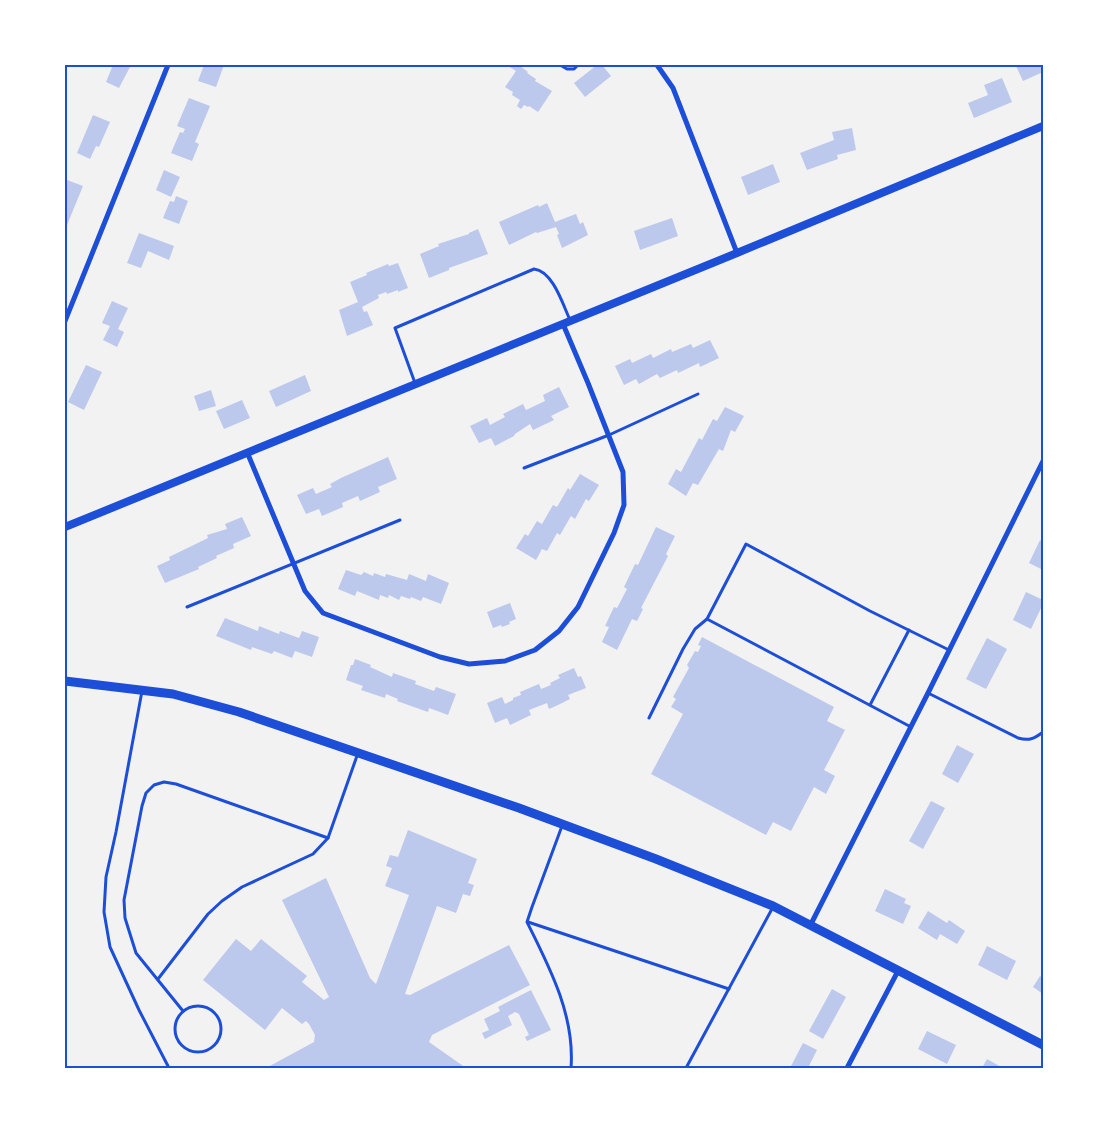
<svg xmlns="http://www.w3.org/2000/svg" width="1108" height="1133" font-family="Manrope,sans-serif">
<rect width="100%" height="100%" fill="#f2f2f2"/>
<!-- building -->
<g fill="#bdc9ec">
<path d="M113,65H131L119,88L106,82Z"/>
<path d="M204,65H224L216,87L198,81Z"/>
<path d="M507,65H521L520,66L528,72L527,73L536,79L535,81L552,91L538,112L529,106L528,107L524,105L521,109L517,106L520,100L512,95L513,92L505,87L516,71Z"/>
<path d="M597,65H602L611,76L585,97L574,83Z"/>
<path d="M1019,65H1040L1043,72L1023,81L1016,66Z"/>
<path d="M1002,78L1012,102L974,118L968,103L988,95L984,85Z"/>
<path d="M189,98L210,106L195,142L199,144L192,161L171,153L180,132L183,133L185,129L177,126Z"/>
<path d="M93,115L110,122L99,147L96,146L90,159L77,153Z"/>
<path d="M852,128L856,150L837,155L838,159L807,170L800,153L834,140L832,132Z"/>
<path d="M773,164L780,182L748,195L741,177Z"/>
<path d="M164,170L180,177L171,197L156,190Z"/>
<path d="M67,180L83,186L65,230V184Z"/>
<path d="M176,196L188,201L179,224L163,218L170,201L174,202Z"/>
<path d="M547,203L555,222L576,214L580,224L583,222L588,235L562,248L557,235L559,234L556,227L537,233L536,232L509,245L499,222L538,205L539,207Z"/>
<path d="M672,218L678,236L640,250L634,231Z"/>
<path d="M478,229L488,254L449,268V270L429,278L420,254L439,246L438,244L469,234V233Z"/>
<path d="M139,233L174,246L169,260L148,251L141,268L127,263Z"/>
<path d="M398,263L408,288L398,292V290L387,294L386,292L378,295L379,298L362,307L364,312L367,311L373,325L347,336L339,310L358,302L350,282L367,275L366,273L388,264L389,266Z"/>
<path d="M112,301L128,308L118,329L124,332L117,347L103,340L110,326L102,323Z"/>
<path d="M710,340L719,358L700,367L699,363L678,373L677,370L660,378L657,374L639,384L636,379L624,385L615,366L630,359L632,363L651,354L653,358L671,349L672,352L691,344L693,348Z"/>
<path d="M86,365L102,372L84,410L68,402Z"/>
<path d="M305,375L311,391L276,407L269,391Z"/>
<path d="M559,387L569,407L551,416L554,420L533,430L530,424L515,434L514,436L495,446L491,438L479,443L470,426L487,418L490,425L505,417L503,414L523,404L526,410L545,401L543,395Z"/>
<path d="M211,390L216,406L199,411L194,396Z"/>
<path d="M242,400L250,418L224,429L216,411Z"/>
<path d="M725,407L744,416L735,432L731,430L723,451L719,449L698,485L693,483L686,496L668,484L676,469L681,472L699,438L702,440L713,419L717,421Z"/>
<path d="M388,457L397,479L378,487L380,492L360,501L358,496L342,503L343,507L322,516L319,509L306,514L297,495L313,488L316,494L332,487L330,484L341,478Z"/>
<path d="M580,474L599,485L589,501L586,499L575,519L571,516L560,535L557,533L547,551L542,549L536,560L516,548L525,534L528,536L537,521L542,524L553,505L557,507L568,488L570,490Z"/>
<path d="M242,517L251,536L233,544L234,548L216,556L217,558L198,567L199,569L165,583L157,566L170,560L169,557L208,538L207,535L227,529L225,524Z"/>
<path d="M656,527L675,536L666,554L668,556L641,608L643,609L637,621L632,619L617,650L602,642L609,627L605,626L614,607L617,608L627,589L624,587L635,564L638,565Z"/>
<path d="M1040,540L1043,542V565L1041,569L1029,563Z"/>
<path d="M346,570L361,575L364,572L373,576L374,573L385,577L386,574L407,580L409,574L426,581L428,574L449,583L441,604L423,597L421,601L411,597L410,599L401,596L399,600L389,595L388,598L380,595L379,600L357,591L355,596L338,589Z"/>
<path d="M1026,592L1043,600V604L1031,629L1013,620Z"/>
<path d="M510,603L516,619L509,622L510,624L502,627L501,625L493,628L487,612Z"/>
<path d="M225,618L258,631L259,626L279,634L280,631L299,638L302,631L319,637L312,657L295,651L292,658L274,651L272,654L252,647L251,650L216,636Z"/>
<path d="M702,637L834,707L827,721L845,730L824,770L835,776L826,794L814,787L791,831L773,822L766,835L651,774L683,714L671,707L676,699L673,697L689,668L687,665L695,651L698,652L701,646L698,645Z"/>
<path d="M987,638L1007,649L986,689L966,679Z"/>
<path d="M355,659L371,665L370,667L392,677L393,673L416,681L415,684L434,691L436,687L456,694L448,715L429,708L428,712L397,701L398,699L386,694L385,698L361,690L363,686L346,680L351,665H353Z"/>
<path d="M574,668L578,677L581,676L586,688L568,695L570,699L558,705L549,709L547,703L529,710L531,715L510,725L507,718L495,723L487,703L502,697L505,704L513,700V698L521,695L520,692L539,684L541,689L551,685L550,683L560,678L558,675Z"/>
<path d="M957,745L974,754L958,783L942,774Z"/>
<path d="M931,801L945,808L923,849L909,841Z"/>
<path d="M408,830L477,859L468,883L474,885L470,896L463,894L456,913L437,906L405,994L410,995L509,945L530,985L432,1035L429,1042L466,1068H266L314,1042L315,1035L309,1024L306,1021L302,1024L282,1008L265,1030L203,980L236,939L251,951L261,939L307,976L302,982L324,1000L329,997L282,900L326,878L370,978L376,984L409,895L385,886L392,868L386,866L390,855L398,857Z"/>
<path d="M885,889L906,899L904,903L911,906L903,924L875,911Z"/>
<path d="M928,911L947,923L949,920L965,931L957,944L940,934L937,940L918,928Z"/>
<path d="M987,946L1016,961L1007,980L978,965Z"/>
<path d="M1040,976L1043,978V994L1033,987Z"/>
<path d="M832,989L846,997L823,1039L809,1031Z"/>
<path d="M531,990L551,1030L527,1041L525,1037L529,1035L519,1014L515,1012L508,1016L512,1025L485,1039L482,1033L489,1030L484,1019L500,1011L498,1007Z"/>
<path d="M927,1031L956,1045L947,1064L918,1049Z"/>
<path d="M803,1043L817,1050L808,1068H790Z"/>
<path d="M987,1059L1003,1068H982Z"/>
</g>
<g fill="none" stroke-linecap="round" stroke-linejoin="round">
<!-- service -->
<g stroke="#1d4ed8" stroke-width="3">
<path d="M560,65L567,69H574L578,65"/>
<path d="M415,383L395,328L534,269C553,271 563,305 570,320"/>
<path d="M524,468L609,435L698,394"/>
<path d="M187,607L400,520"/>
<path d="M707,619L911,727"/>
<path d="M142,691L116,832L106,877L104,912L110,947L139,1010L169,1068"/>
<path d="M928,693L1018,738C1029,741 1034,739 1043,732"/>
<path d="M870,705L909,630"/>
<path d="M649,718L683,649L695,629L707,619L746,544L870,611L949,650"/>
<path d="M562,826L532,907L527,922C550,968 575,1016 571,1068"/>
<path d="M528,922L729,989"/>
<path d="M158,979L208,914L222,901L242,887L313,854L328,838L358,753"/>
<circle cx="198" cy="1029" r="23"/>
<path d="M183,1011L136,953L125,918L124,900L142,806L146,793L154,785L164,782L176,784L328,838"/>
<path d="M686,1068L773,907"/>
</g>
<!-- minor -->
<g stroke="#1d4ed8" stroke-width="5">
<path d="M657,65L673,88L737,253"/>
<path d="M65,321L168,65"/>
<path d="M247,452L305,591L323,613L440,657L469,664L505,661L535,650L559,631L578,607L614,533L624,505L623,472L588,383L563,324"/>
<path d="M811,924L928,693L1043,461"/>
<path d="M847,1068L898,971"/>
</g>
<!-- tertiary -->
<path stroke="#1d4ed8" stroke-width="8" d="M65,527L737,253L1043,126"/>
<!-- secondary -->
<path stroke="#1d4ed8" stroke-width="9" d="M65,681L173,694L239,712L519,808L656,859L773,906L1043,1045"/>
</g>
<!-- border -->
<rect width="1108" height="1133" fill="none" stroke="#ffffff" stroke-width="132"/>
<rect x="66" y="66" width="976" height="1001" fill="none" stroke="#1d4ed8" stroke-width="2"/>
</svg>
